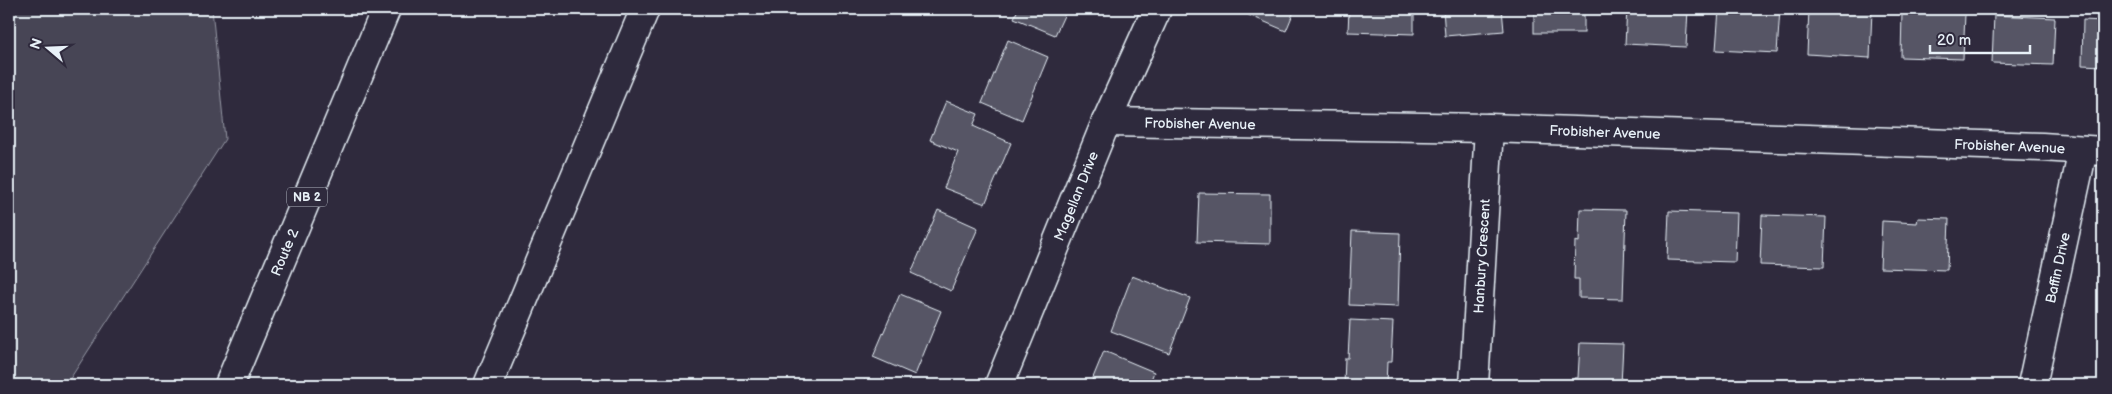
<svg xmlns="http://www.w3.org/2000/svg" width="2112" height="394" font-family="'Balsamiq Sans',sans-serif">
<rect width="100%" height="100%" fill="#2f2a3d"/>
<filter id="ink" filterUnits="userSpaceOnUse"><feTurbulence type="fractalNoise" baseFrequency=".02" numOctaves="2"/><feDisplacementMap in="SourceGraphic" scale="10" xChannelSelector="R" yChannelSelector="G"/><feConvolveMatrix kernelMatrix="1 2 1 2 8 2 1 2 1" color-interpolation-filters="sRGB"/></filter>
<g filter="url(#ink)">
<!-- green -->
<path fill="#464455" stroke="#979aa6" d="M9,9H212L225,139L66,385H9Z"/>
<!-- building -->
<g fill="#575565" stroke="#e8f1f8">
<path d="M1018,9H1067L1055,35L1014,18Z"/>
<path d="M1245,9H1295L1286,31L1244,13Z"/>
<path d="M1349,9H1414V34L1348,32Z"/>
<path d="M1443,9H1502L1504,31L1445,36Z"/>
<rect x="1534" y="9" width="50" height="24"/>
<path d="M1627,9H1688L1686,47L1625,44Z"/>
<path d="M1719,9H1780L1777,53L1716,50Z"/>
<path d="M1809,9L1872,10L1870,58L1807,54Z"/>
<path d="M1902,12L1965,14L1963,59L1901,57Z"/>
<path d="M1994,15L2055,18L2053,65L1992,63Z"/>
<path d="M2083,20L2103,21V66L2082,65Z"/>
<path d="M1008,40L1048,57L1022,120L982,103Z"/>
<path d="M946,101L978,114L973,126L1011,143L985,204L944,188L958,152L930,140Z"/>
<path d="M1199,193L1270,194V244L1197,242Z"/>
<path d="M1580,209L1626,210L1623,299L1579,298V279H1574L1575,241L1579,242Z"/>
<path d="M938,210L978,228L951,291L911,273Z"/>
<path d="M1669,211L1737,213L1735,262L1667,260Z"/>
<path d="M1762,215L1826,217L1824,267L1760,265Z"/>
<path d="M1918,218L1949,219L1947,270L1880,268L1882,221L1917,223Z"/>
<path d="M1352,231L1400,233L1398,307L1349,305Z"/>
<path d="M1132,276L1190,298L1169,353L1111,331Z"/>
<path d="M900,294L941,311L915,375L873,357Z"/>
<path d="M1350,320L1393,322L1391,362H1387L1386,385H1344L1345,358H1348Z"/>
<path d="M1580,343L1623,344L1621,385H1574V378H1578Z"/>
<path d="M1104,351L1154,372L1149,385H1090Z"/>
<path d="M864,380L877,385H862Z"/>
</g>
<g fill="none" stroke-linecap="round" stroke-linejoin="round">
<!-- minor casing -->
<g stroke="#e8f1f8" stroke-width="31">
<g id="minor">
<path id="s1" d="M1106,122L1489,128L2042,147L2103,151"/>
<path id="s2" d="M999,385L1106,122L1157,9"/>
<path id="s3" d="M1474,385L1489,128"/>
<path id="s4" d="M2032,385L2083,150"/>
</g>
</g>
<!-- motorway casing -->
<g stroke="#e8f1f8" stroke-width="31">
<g id="motorway">
<path id="s5" d="M229,385L386,9"/>
<path d="M488,385L645,9"/>
</g>
</g>
<!-- minor -->
<use href="#minor" stroke="#2f2a3d" stroke-width="28"/>
<!-- motorway -->
<use href="#motorway" stroke="#2f2a3d" stroke-width="28"/>
</g>
</g>
<g text-anchor="middle" dominant-baseline="central" stroke-width="4.5" stroke-linejoin="round" paint-order="stroke">
<!-- shield labels -->
<rect fill="#2f2a3d" stroke="#b0b5c0" stroke-width="1" x="287" y="187.5" width="40" height="19" rx="4"/>
<g font-size="12" font-weight="bold" fill="#e8f1f8">
<text x="307" y="197">NB 2</text>
</g>
<!-- street labels -->
<g font-size="14" fill="#e8f1f8" stroke="#2f2a3d">
<text stroke="none"><textPath href="#s1" startOffset="94">Frobisher Avenue</textPath></text>
<text stroke="none"><textPath href="#s1" startOffset="499">Frobisher Avenue</textPath></text>
<text stroke="none"><textPath href="#s1" startOffset="904">Frobisher Avenue</textPath></text>
<text stroke="none"><textPath href="#s2" startOffset="204">Magellan Drive</textPath></text>
<text stroke="none"><textPath href="#s5" startOffset="144">Route 2</textPath></text>
<text stroke="none"><textPath href="#s3" startOffset="129">Hanbury Crescent</textPath></text>
<text stroke="none"><textPath href="#s4" startOffset="120">Baffin Drive</textPath></text>
</g>
</g>
<!-- margin -->
<rect width="2112" height="394" fill="none" stroke="#2f2a3d" stroke-width="30"/>
<rect x="15" y="15" width="2082" height="364" fill="none" stroke="#e8f1f8" stroke-width="2" filter="url(#ink)"/>
<!-- north arrow -->
<g transform="translate(48 48) rotate(289)" stroke="#2f2a3d" stroke-width="4" paint-order="stroke">
<path d="M0-4L9 19L0 12L-9 19Z" fill="#e8f1f8"/>
<text y="-8" font-size="14" font-weight="bold" text-anchor="middle" fill="#e8f1f8">N</text>
</g>
<!-- scale -->
<path d="M1930 45v8h100v-8" fill="none" stroke="#e8f1f8" stroke-width="2.5"/>
<text x="1937" y="45" font-size="15" fill="#e8f1f8" stroke="#2f2a3d" stroke-width="4" paint-order="stroke">20 m</text>
</svg>
